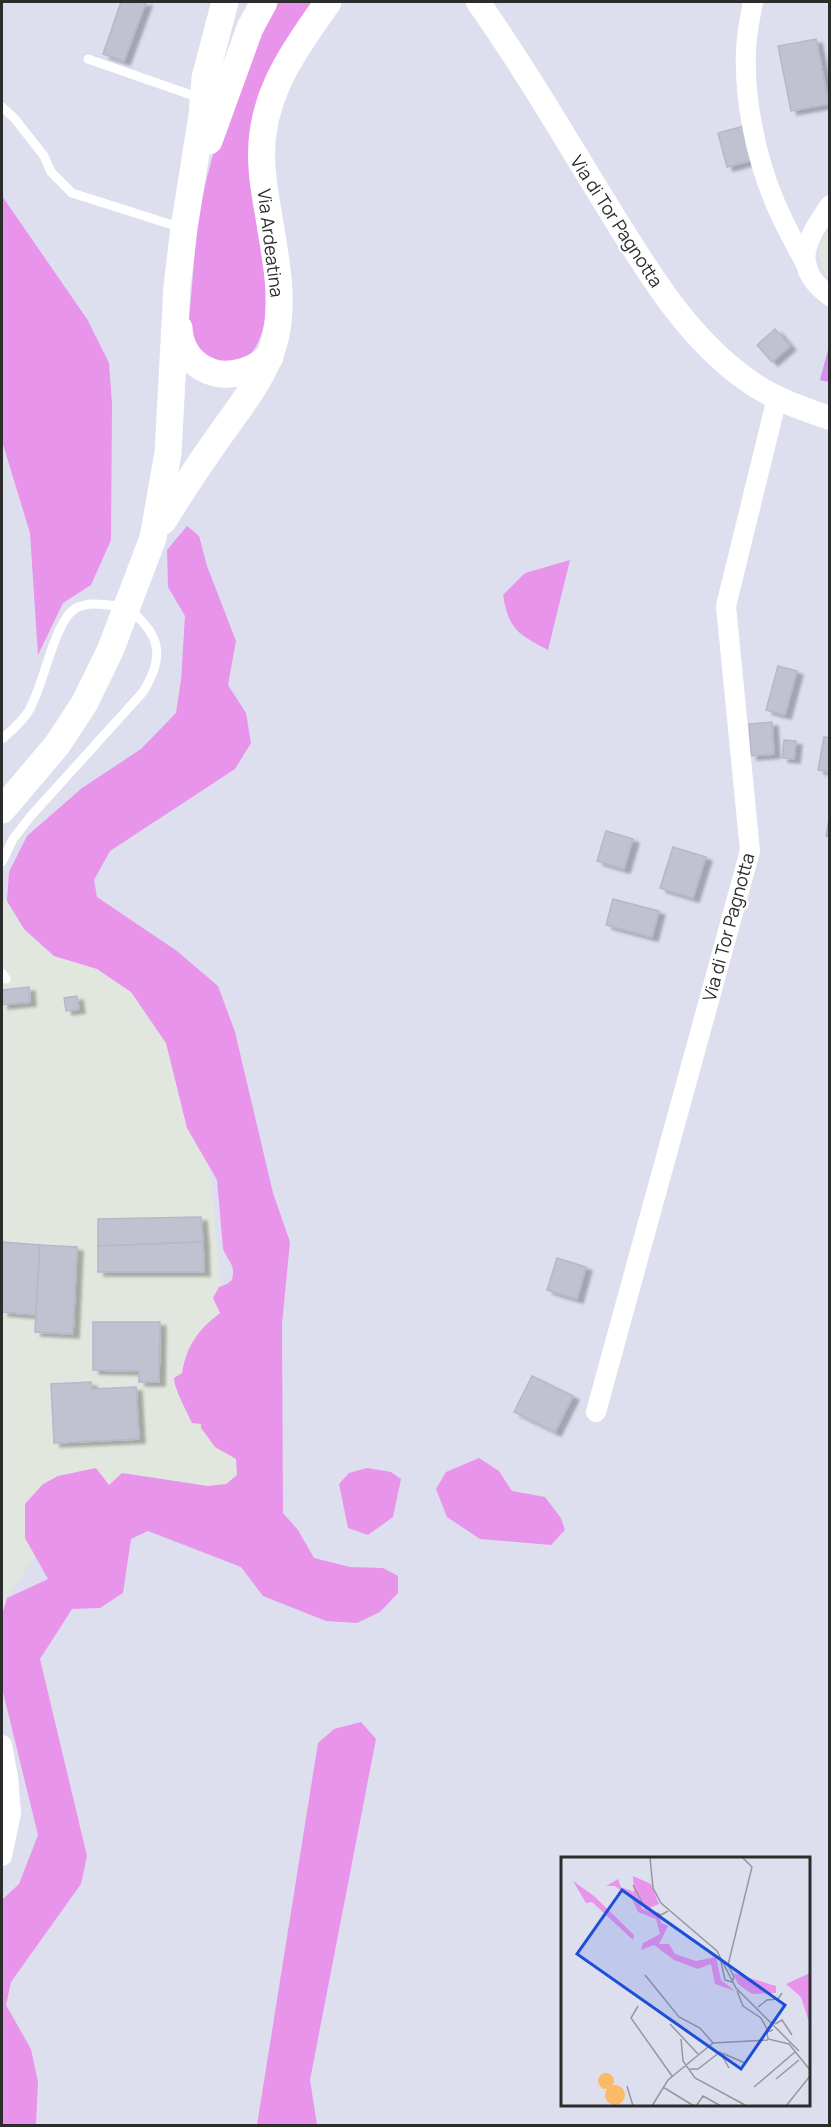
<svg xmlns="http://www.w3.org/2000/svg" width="831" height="2127" font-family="Manrope,sans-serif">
<defs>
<filter id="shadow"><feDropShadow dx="6" dy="4" stdDeviation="1.5" flood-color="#0004"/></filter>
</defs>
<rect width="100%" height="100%" fill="#dddfef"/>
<!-- industrial -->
<g fill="#e1e7de">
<path d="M829,232H830L829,278L823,270L818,247Z"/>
<path d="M2,901H7L24,929L54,956L97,969L131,992L166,1043L200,1062L241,1500H71L7,1598L2,1616Z"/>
</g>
<!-- green -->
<g fill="#e894eb">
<path d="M275,2H316L281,50L265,320C260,342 256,350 240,365L198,357L189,320L198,216L206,181L218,136Z"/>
<path d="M2,196L87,319L109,363L112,404L111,540L91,585L63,603L38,655L30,533L2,441Z"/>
<path d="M187,526L199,536L207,566L236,641L228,685L246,713L251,743L235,769L110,851L94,880L97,897L177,951L218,986L235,1032L273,1193L290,1242L282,1324L283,1513L298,1530L314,1558L350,1567L383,1568L398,1576V1593L380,1612L357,1623L326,1621L263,1596L241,1567L148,1531L131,1539L123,1593L100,1608L72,1609L40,1659L87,1856L81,1884L11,1982L6,2005L31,2049L38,2082L36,2125H2V1900L19,1884L38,1835L2,1688V1615L7,1598L48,1579L25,1538V1504L43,1484L58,1476L96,1468L109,1485L122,1473L208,1486L226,1484L237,1475L236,1459L215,1447L201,1428V1424L192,1423C187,1412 174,1388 174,1378L182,1373C187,1345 198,1330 220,1313L213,1298L219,1287L227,1284L232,1280C236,1264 228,1262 223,1249L217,1180L187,1128L166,1043L131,992L97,969L54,956L24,929L7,901L9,872L27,836L82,788L141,749L176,713L181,680L185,616L168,587L167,550Z"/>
<path d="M570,560L548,650C518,634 509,630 503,595L525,573Z"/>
<path d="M479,1458L499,1471L512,1491L545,1497L561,1518L565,1530L551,1545L480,1539L447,1517L436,1489L446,1472Z"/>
<path d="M367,1468L391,1472L401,1479L393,1517L368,1535L348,1528L339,1484L349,1473Z"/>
<path d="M361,1722L376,1739L310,2080L317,2125H257L318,1743L334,1729Z"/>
</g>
<!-- pitch -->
<path fill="#d88ff3" d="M829,346V382L820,380Z"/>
<!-- building -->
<g fill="#c1c2d0" stroke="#b6b7cb" stroke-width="1.5" filter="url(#shadow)">
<path d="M121,2H146L124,61L103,54Z"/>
<path d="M816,39L829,104L791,111L778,46Z"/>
<path d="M744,126L753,160L727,167L718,133Z"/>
<path d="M775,329L790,346L772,362L757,345Z"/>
<path d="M778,666L797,671L785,715L766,710Z"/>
<path d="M772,722L774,754L751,756L749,724Z"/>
<path d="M824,737L830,738V772L818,770Z"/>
<path d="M784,740L796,741L794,759L782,758Z"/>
<path d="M830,814V837L826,836Z"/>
<path d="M606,831L633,839L624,869L597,861Z"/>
<path d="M673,847L706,857L693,898L660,888Z"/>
<path d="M613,899L659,911L652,937L606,925Z"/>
<path d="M29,987L30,1002L2,1005V990Z"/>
<path d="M77,996L79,1009L66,1011L64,998Z"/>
<path d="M201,1217L203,1242L98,1246V1219Z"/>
<path d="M2,1242L40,1245L36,1315L2,1312Z"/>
<path d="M203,1242L204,1272H98V1246Z"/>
<path d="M40,1245L77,1247L73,1334L35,1332Z"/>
<path d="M557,1258L586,1267L577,1299L547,1290Z"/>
<path d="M93,1322H160L159,1382H139V1371L93,1370Z"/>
<path d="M532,1376L573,1396L555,1432L514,1412Z"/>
<path d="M91,1382V1389L136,1387L139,1439L54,1443L51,1384Z"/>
</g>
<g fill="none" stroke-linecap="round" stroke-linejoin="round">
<!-- service -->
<g stroke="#fff" stroke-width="9">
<path d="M88,59L200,98"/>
<path d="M2,107L15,119L44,156L51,172L72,193L182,228"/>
<path d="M2,739C11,731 21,723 28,712C44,687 54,620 76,608C90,600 112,606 127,607C160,634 166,655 143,692L30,817L13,839L2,862"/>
<path d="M2,973L6,979"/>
</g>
<!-- minor -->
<g stroke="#fff" stroke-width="20">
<path d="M753,2C750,19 746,35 746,52C744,99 756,157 774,200C783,223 796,245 807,266"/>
<path d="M830,205C808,238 788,266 830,296"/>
<path d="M596,1412L750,851L726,606L777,398"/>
<path d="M2,1745L8,1777L11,1813L2,1856"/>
</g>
<!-- tertiary -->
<path stroke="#fff" stroke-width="24" d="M478,2C526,70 568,143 612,214C650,275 688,338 747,380C772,398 800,408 830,418"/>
<!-- secondary -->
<g stroke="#fff" stroke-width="27">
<path d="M209,141L250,28L264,2"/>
<path d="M179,328C181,361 210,381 241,372C252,370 261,363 270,357"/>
<path d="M163,521C180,494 197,467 216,441C239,407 267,376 276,335C283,300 277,265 271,230C268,209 263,188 262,167C257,99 292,54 328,2"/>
<path d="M2,810L57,745L84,704L110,651L153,538L168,453L177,287L184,228L202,116L205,78L225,2"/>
</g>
</g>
<g text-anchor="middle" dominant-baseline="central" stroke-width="5" stroke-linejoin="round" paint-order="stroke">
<!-- street labels -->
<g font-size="18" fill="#2c2c2c" stroke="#fff">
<text transform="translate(617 221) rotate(57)">Via di Tor Pagnotta</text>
<text transform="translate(271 243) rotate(83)">Via Ardeatina</text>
<text transform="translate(728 927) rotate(-75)">Via di Tor Pagnotta</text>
</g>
</g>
<!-- overview -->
<g transform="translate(561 1857)">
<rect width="249" height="249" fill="#dddfef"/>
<path d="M72,19L90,27L98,47L86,52L78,43L81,52L98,58L100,66L107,69L98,87H108L114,97L135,104L155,100L160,123L174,134L154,127L150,107L137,112L113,103L93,88L80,93L82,86L99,77L95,62L77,55L71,42L54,29H45L57,22L60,30L73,35ZM12,24L33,39L73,78L72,83L31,45L25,46ZM172,116L215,129V136L191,137L177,127ZM249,116V168L240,140L225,127Z" fill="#e894eb"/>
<path d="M37 224a8 8 0 1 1 16 0a8 8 0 1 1-16 0ZM44 238a10 10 0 1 1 20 0a10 10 0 1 1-20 0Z" fill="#fbbb66"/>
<path fill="none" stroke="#9697a1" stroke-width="1.5" d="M89,0L92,31L100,46L156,94L175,131L238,194M72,28L84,51L100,58L107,54M160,105L164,123L171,125L173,120L167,108L191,10L181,0M84,118L118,160L139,171L152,186M176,134L182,149L200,161L207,174M77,149L70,161L111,219M197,150L206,143L217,142L221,136M109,167L137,197M214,167L221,163L231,178M212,173L206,175L207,182L228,187L249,213M120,182L122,204L134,221L184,248M161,196L184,206M129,212H137L159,195L168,211M215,222L238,203M66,229L72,249M102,230L133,249M193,230L234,195M91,249L107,223L152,186L207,183M135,249L142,239L160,249M225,249L249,219"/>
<path fill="#1d4ed8" fill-opacity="0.15" stroke="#1d4ed8" stroke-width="3" d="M61,33L224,148L180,212L16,97Z"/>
<rect width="249" height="249" fill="none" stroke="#2c2c2c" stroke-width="3"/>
</g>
<!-- border -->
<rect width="831" height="2127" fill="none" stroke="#2c2c2c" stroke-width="6"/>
</svg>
